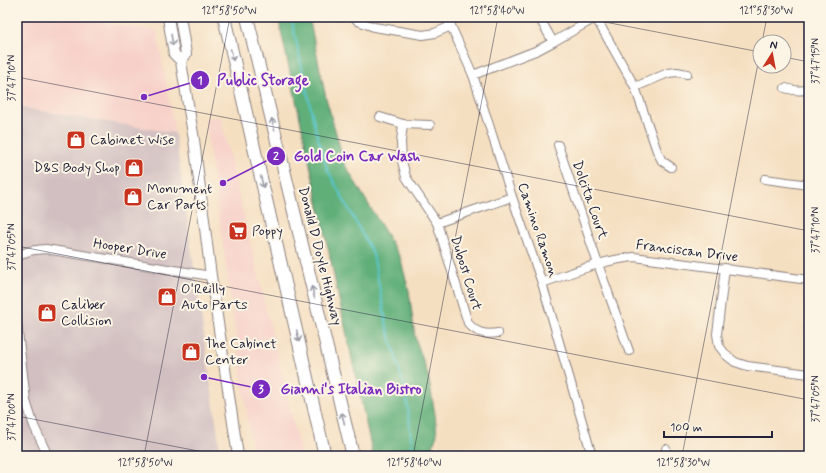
<svg xmlns="http://www.w3.org/2000/svg" width="826" height="473" font-family="Mynerve,sans-serif">
<rect width="100%" height="100%" fill="#fcf5e5"/>
<filter id="ink" filterUnits="userSpaceOnUse"><feTurbulence type="fractalNoise" baseFrequency=".025" numOctaves="2"/><feDisplacementMap in="SourceGraphic" scale="8" xChannelSelector="R" yChannelSelector="G"/><feConvolveMatrix kernelMatrix="1 2 1 2 8 2 1 2 1" color-interpolation-filters="sRGB"/></filter>
<filter id="wash" filterUnits="userSpaceOnUse"><feTurbulence type="fractalNoise" baseFrequency=".012" numOctaves="4" result="noise"/><feDisplacementMap in="SourceGraphic" scale="16" xChannelSelector="R" yChannelSelector="G"/><feGaussianBlur stdDeviation="0.9" result="paint"/><feColorMatrix in="noise" values="0 0 0 0 0 0 0 0 0 0 0 0 0 0 0 0 0 1.4 0 .05"/><feComposite in="paint" operator="in"/></filter>
<g filter="url(#wash)">
<rect width="100%" height="100%" fill="#f5dfc1"/>
<!-- built -->
<g fill="#f7d1c9">
<path d="M17,17H66L157,31L175,133L17,107Z"/>
<path d="M220,116L285,387L301,456H253L205,119Z"/>
</g>
<!-- industrial -->
<path fill="#d2bfc1" d="M17,107L175,133L221,456H17Z"/>
<!-- forest -->
<path fill="#61af79" stroke="#42685a" d="M278,17H309L326,98L345,165L400,257L409,291L415,337L428,375L435,414L437,435L429,456H373Z"/>
<g fill="none" stroke-linecap="round" stroke-linejoin="round">
<!-- stream -->
<path stroke="#58c6cb" stroke-width="2" d="M291,17L315,128L327,169L373,254L387,327L406,392L413,456"/>
</g>
</g>
<g filter="url(#ink)">
<g fill="none" stroke-linecap="round" stroke-linejoin="round">
<!-- minor casing -->
<g stroke="#8c807e" stroke-width="10">
<g id="minor">
<path d="M354,17L358,21L374,27L423,35L435,33L451,26"/>
<path d="M447,17L473,75L512,197L542,283L592,456"/>
<path d="M539,17L553,42"/>
<path d="M596,18L635,87L657,151L662,161L671,167"/>
<path d="M473,75L538,50L553,42L597,17"/>
<path d="M635,87L668,73L677,72L687,74"/>
<path d="M785,88C793,90 801,92 809,89"/>
<path d="M380,117L403,124L430,125"/>
<path d="M403,124L401,142L402,161L406,177L437,223L468,323C476,333 485,335 498,333"/>
<path d="M558,145L598,264L629,351"/>
<path d="M765,179L809,185"/>
<path d="M437,223L512,197"/>
<path d="M17,258C25,250 35,250 46,249L211,276"/>
<path d="M725,268L717,334L719,346L726,355L735,362L747,366L809,374"/>
<path d="M542,283C572,273 602,260 634,257L809,280"/>
<path d="M17,323L26,401L34,426L48,456"/>
<path d="M665,456L666,449"/>
</g>
</g>
<!-- major casing -->
<g stroke="#8c807e" stroke-width="12">
<g id="major">
<path d="M168,17L174,54L181,61L182,68L194,140L211,276L238,456"/>
<path d="M180,17L186,54L184,57L181,61"/>
</g>
</g>
<!-- highway casing -->
<g stroke="#8c807e" stroke-width="14">
<g id="highway">
<path d="M224,17L325,456"/>
<path d="M247,17L353,456"/>
</g>
</g>
<!-- minor -->
<use href="#minor" stroke="#fff" stroke-width="8"/>
<!-- major -->
<use href="#major" stroke="#fff" stroke-width="10"/>
<!-- highway -->
<use href="#highway" stroke="#fff" stroke-width="12"/>
</g>
<!-- one-way arrows -->
<defs><path id="oneway-shaft" d="M-6 0H5M1.5-3L5.5 0L1.5 3" fill="none" stroke-width="1.6" stroke-linecap="round" stroke-linejoin="round"/></defs>
<g stroke="#9c9ca7">
<use href="#oneway-shaft" transform="translate(172 40) rotate(81)"/>
<use href="#oneway-shaft" transform="translate(232 55) rotate(77)"/>
<use href="#oneway-shaft" transform="translate(273 124) rotate(-104)"/>
<use href="#oneway-shaft" transform="translate(262 182) rotate(77)"/>
<use href="#oneway-shaft" transform="translate(313 292) rotate(-104)"/>
<use href="#oneway-shaft" transform="translate(298 336) rotate(77)"/>
<use href="#oneway-shaft" transform="translate(343 418) rotate(-104)"/>
</g>
</g>
<!-- ticks -->
<path fill="none" stroke="#22223b" stroke-width="1" stroke-opacity="0.45" d="M579,17L760,52M762,42L767,17M784,57L809,62M17,77L809,231M17,246L809,400M17,416L224,456M144,456L230,17M413,456L498,17M682,456L760,53"/>
<!-- icons -->
<defs>
<g id="shop-square" transform="scale(1)"><rect x="-9" y="-9" width="18" height="18" rx="4" fill="#c8321e" stroke="#fcf5e5"/><path d="M-5-2.5h2.3a2.7 3.5 0 0 1 5.4 0H5L5.5 6h-11ZM-1.5-2.5h3a1.5 2.3 0 0 0-3 0Z" fill="#fff"/></g>
<g id="supermarket-square" transform="scale(1)"><rect x="-9" y="-9" width="18" height="18" rx="4" fill="#c8321e" stroke="#fcf5e5"/><path d="M-6-5.5h2.5l.6 2H6L4.5 2H-2.5L-4.4-4H-6ZM-1.5 3.2a1.3 1.3 0 1 0 .1 0ZM3 3.2a1.3 1.3 0 1 0 .1 0Z" fill="#fff"/></g>
</defs>
<g fill-rule="evenodd">
<use href="#shop-square" x="76" y="140"/>
<use href="#shop-square" x="134" y="168"/>
<use href="#shop-square" x="133" y="197"/>
<use href="#supermarket-square" x="238" y="231"/>
<use href="#shop-square" x="167" y="297"/>
<use href="#shop-square" x="47" y="313"/>
<use href="#shop-square" x="191" y="352"/>
</g>
<g text-anchor="middle" dominant-baseline="central" stroke-width="4" stroke-linejoin="round" paint-order="stroke">
<!-- poi labels -->
<g font-size="14" fill="#22223b" stroke="#fcf5e5" text-anchor="start">
<text x="90" y="140">Cabinet Wise</text>
<text x="120" y="168" text-anchor="end">D&amp;S Body Shop</text>
<text x="147" y="189">Monument<tspan x="147" dy="16">Car Parts</tspan></text>
<text x="252" y="231">Poppy</text>
<text x="181" y="289">O'Reilly<tspan x="181" dy="16">Auto Parts</tspan></text>
<text x="61" y="305">Caliber<tspan x="61" dy="16">Collision</tspan></text>
<text x="205" y="344">The Cabinet<tspan x="205" dy="16">Center</tspan></text>
</g>
<!-- street labels -->
<g font-size="14" fill="#22223b" stroke="#fcf5e5">
<text transform="translate(590 200) rotate(71)">Dolcita Court</text>
<text transform="translate(538 230) rotate(71)">Camino Ramon</text>
<text transform="translate(130 249) rotate(9)">Hooper Drive</text>
<text transform="translate(687 251) rotate(7)">Franciscan Drive</text>
<text transform="translate(320 256) rotate(76)">Donald D Doyle Highway</text>
<text transform="translate(466 273) rotate(73)">Dubost Court</text>
</g>
</g>
<!-- callouts -->
<path fill="none" stroke="#7b2cbf" stroke-width="1.5" d="M144 97L200 80M223 183L276 156M204 377L261 389"/>
<g fill="#7b2cbf" stroke="#fcf5e5" stroke-width="1.5">
<circle cx="144" cy="97" r="4"/>
<circle cx="223" cy="183" r="4"/>
<circle cx="204" cy="377" r="4"/>
<circle cx="200" cy="80" r="10"/>
<circle cx="276" cy="156" r="10"/>
<circle cx="261" cy="389" r="10"/>
</g>
<g font-size="12" text-anchor="middle" font-weight="bold" fill="#fff">
<text x="200" y="84">1</text>
<text x="276" y="160">2</text>
<text x="261" y="393">3</text>
</g>
<g font-size="15" text-anchor="middle" font-weight="bold" fill="#7b2cbf" stroke="#fcf5e5" stroke-width="4" stroke-linejoin="round" paint-order="stroke">
<text x="263" y="85">Public Storage</text>
<text x="357" y="161">Gold Coin Car Wash</text>
<text x="351" y="394">Gianni's Italian Bistro</text>
</g>
<!-- margin -->
<rect width="826" height="473" fill="none" stroke="#fcf5e5" stroke-width="44"/>
<!-- north arrow -->
<g transform="translate(772 54) rotate(11)"><circle r="19" fill="#fcf5e5" stroke="#a5a1a1"/>
<path d="M0-3L7 15L0 10L-7 15Z" fill="#c8321e"/>
<text y="-6" font-size="11" font-weight="bold" text-anchor="middle" fill="#22223b">N</text>
</g>
<!-- scale -->
<path d="M664 431v6h108v-6" fill="none" stroke="#22223b" stroke-width="2"/>
<text x="670" y="431" font-size="12" fill="#22223b" stroke="#fcf5e5" stroke-width="3" paint-order="stroke">100 m</text>
<rect x="22" y="22" width="782" height="429" fill="none" stroke="#22223b" stroke-width="1.5"/>
<g font-size="10" text-anchor="middle" fill="#22223b">
<text x="229" y="14">121°58'50"W</text>
<text x="497" y="14">121°58'40"W</text>
<text x="766" y="14">121°58'30"W</text>
<text transform="translate(815 61) rotate(-90)" y="4">37°47'15"N</text>
<text transform="translate(11 78) rotate(-90)" y="4">37°47'10"N</text>
<text transform="translate(815 230) rotate(-90)" y="4">37°47'10"N</text>
<text transform="translate(11 247) rotate(-90)" y="4">37°47'05"N</text>
<text transform="translate(815 399) rotate(-90)" y="4">37°47'05"N</text>
<text transform="translate(11 417) rotate(-90)" y="4">37°47'00"N</text>
<text x="145" y="466">121°58'50"W</text>
<text x="414" y="466">121°58'40"W</text>
<text x="683" y="466">121°58'30"W</text>
</g>
</svg>
